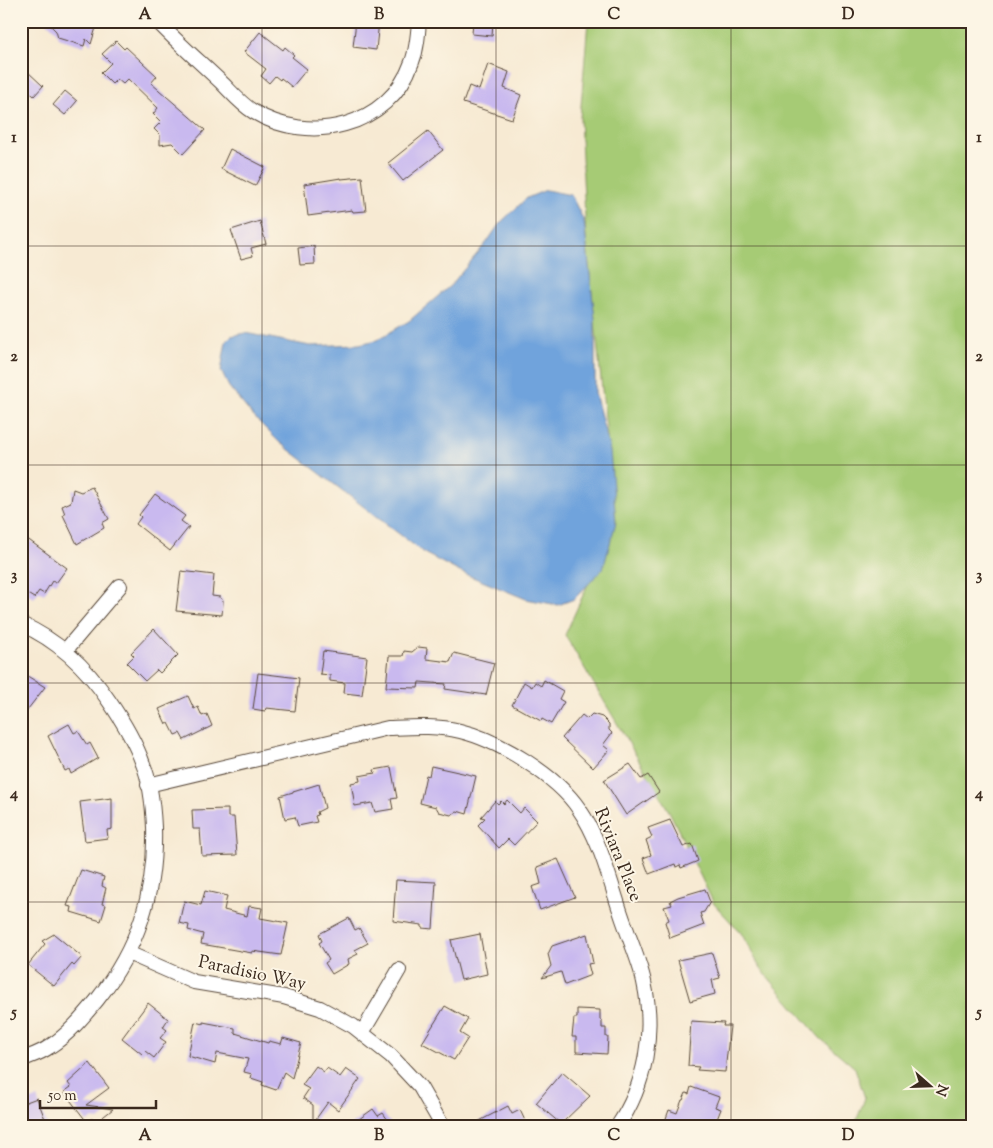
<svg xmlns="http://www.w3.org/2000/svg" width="993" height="1148" font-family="'Sorts Mill Goudy',serif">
<rect width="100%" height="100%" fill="#fcf5e5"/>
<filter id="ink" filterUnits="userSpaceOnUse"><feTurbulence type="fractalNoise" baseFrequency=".02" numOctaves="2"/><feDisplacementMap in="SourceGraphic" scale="10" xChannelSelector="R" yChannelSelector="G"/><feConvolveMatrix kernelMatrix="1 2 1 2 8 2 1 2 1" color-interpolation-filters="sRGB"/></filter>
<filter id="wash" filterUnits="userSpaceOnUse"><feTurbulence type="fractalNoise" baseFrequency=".0096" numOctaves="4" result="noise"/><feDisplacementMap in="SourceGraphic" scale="20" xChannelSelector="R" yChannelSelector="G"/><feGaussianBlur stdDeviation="1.12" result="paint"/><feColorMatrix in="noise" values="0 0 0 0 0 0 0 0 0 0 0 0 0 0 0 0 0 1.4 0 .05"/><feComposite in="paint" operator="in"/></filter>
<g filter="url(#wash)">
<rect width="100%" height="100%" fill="#f7ead3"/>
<!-- green -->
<path fill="#a6cb75" stroke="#707a4a" d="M588 21H972V1127H854L865 1098 855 1068 820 1038 761 969 741 933 714 904 670 813 565 635 616 522 586 237 580 118Z"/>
<!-- water -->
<path fill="#6fa3dc" stroke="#55667d" d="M546 190 571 195 584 221 595 319V393L610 451 616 522 603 569 574 599 558 605 526 599 460 572 424 553 279 442 252 415 229 387 221 371 226 341 231 336 245 333 310 346 359 344 377 340 409 321 451 285 487 242 500 223 527 198Z"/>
<g id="blocks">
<!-- building -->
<path fill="#c9b9ef" d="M46 21H98L91 44 86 39 84 46 58 38 56 31Z
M356 21H379L376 50 353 47Z
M473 21H493L492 36 472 34Z
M260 32 283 50 285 47 294 55 292 57 307 69 292 87 281 78 280 80 275 76 269 83 261 76 266 69 244 52Z
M116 41 124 49 126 47 157 76 151 83 205 130 183 154 172 143 160 145V135L154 129 161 122 153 114 158 108 128 79 123 84 117 79 112 84 101 73 111 63 102 54Z
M488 64 509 72 504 88 521 95 512 119 463 103 469 86 479 90Z
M27 71 43 86 34 96 21 84V77Z
M65 91 77 101 65 115 53 105Z
M428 131 443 150 403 181 388 163Z
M230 149 265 167 255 186 221 169Z
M362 177 366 211 353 212 352 210 308 216 304 184 341 178V179Z
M260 221 266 244 251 248 253 256 241 259 231 230Z
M314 246 315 264 300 265 298 248Z
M92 487 109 519 102 523 104 528 77 544 63 515 65 514 62 506 71 502 73 489 81 492Z
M155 494 185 516 181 521 189 527 170 551 136 524 141 517 139 515Z
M26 538 67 568 56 583 52 581 44 594 39 591 34 598 21 590V547Z
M181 571 214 575 212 596 220 597 223 601 222 615 176 611Z
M154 629 178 655 160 673 157 670 145 681 127 663 134 656 131 653Z
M418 647 427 648 426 659 450 662 454 653 494 663 486 695 445 689 446 684 419 682 418 688 386 687 389 656H403L404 651 412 652Z
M323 651 367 657 362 695 344 693 345 683 330 681V675L320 674Z
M21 672 45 687 21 718Z
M258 673 299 678 295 711 266 708 265 711 253 709Z
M544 680 563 691 559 699 564 702 551 724 542 719 541 721 512 705 524 682 532 687 535 682 541 686Z
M188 696 194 709 198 707 202 716 207 714 212 726 184 740 180 733 175 735 169 723 166 724 159 709Z
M592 714 602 717 609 724V730L612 733 603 745 609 750 593 768 562 738 582 715 587 719Z
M69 724 74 733 78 731 87 745 90 743 98 758 71 774 69 769 65 771 48 736Z
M630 764 641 779 648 775 659 792 626 815 604 780Z
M431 766 476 776 467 814 457 811 451 815 439 812 436 807 420 803 426 775 429 776Z
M391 767 397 798 391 799 393 809 375 812 372 803 355 806 351 783 360 781 359 776 375 773 374 770Z
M319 784 325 808 317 812 318 815 315 816 317 822 298 826 295 817 285 819 280 796Z
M112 798V829L107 830 108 838 85 841 80 802Z
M507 800 520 813 524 808 537 821 514 845 508 839 499 848 478 825 485 818 481 817 495 801 498 804 501 801 504 804Z
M228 809V817H234L237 855 202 856 200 829H193L192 810Z
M670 820 683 847 692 844 698 861 681 868 680 865 676 867 675 864 649 874 643 858 651 855 646 840 652 837 648 828Z
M558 859 575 897 540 910 532 887 541 884 537 867Z
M81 870 104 877 102 886 106 888 102 904 106 905 101 921 71 912 72 907 67 906Z
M396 880 436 882 433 929 422 928V925L393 921Z
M705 889 710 902 704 912 700 913 704 925 670 938 665 922 669 920 664 907 672 905 670 901 678 897Z
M205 891 227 896 224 910 247 916 249 906 262 908 260 918 288 923 281 955 252 951V953L201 944 203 934 188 930 189 925 179 923 184 901 201 905Z
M349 918 355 930 359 928 368 943 355 950 358 954 348 959 349 964 332 974 325 963 329 960 319 943 322 941 319 934Z
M54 934 82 957 74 966 72 964 54 986 28 965 45 944 42 941Z
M480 934 487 974 461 980 451 940Z
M587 934 593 963 588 964 591 975 565 985 561 972 542 978 551 966 548 954 552 946Z
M712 953 720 978 712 980 715 994 690 1001 678 960Z
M148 1003 168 1019 163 1027 167 1030 160 1038 166 1042 154 1058 145 1051 142 1054 122 1038Z
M445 1006 468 1019 460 1033 468 1038 454 1060 422 1043Z
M577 1009 600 1010V1020L602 1021V1028H606V1037H608L607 1054 576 1052V1037H572L574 1018H577Z
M691 1021 724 1023 723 1026H730L725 1072 697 1070 699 1067 688 1066Z
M195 1022 203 1024V1022L235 1028V1033L268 1043 269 1041 281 1044 283 1038 301 1043 292 1078 284 1072 276 1090 262 1085 263 1082 251 1078 252 1074 244 1072 248 1059 217 1053 215 1064 188 1056Z
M90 1063 109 1088 86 1105 113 1109 99 1120 91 1119 87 1122 64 1092 71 1087 68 1083Z
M316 1066 324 1072 327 1068 340 1077 346 1069 360 1079 338 1110 328 1102 313 1123V1105L303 1098 309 1089 302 1085Z
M562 1072 590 1096 561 1124 536 1103Z
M691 1087 719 1097 715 1107 721 1109 714 1127H663L669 1110 677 1113 682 1100H683L686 1093 689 1094Z
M37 1098 48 1127H21V1104Z
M508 1106 512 1114 520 1110 528 1127H468Z
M373 1109 378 1116 383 1113 393 1127H348Z"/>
</g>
</g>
<g filter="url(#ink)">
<use href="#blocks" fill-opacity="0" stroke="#574739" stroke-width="1"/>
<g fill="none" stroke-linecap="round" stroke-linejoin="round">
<defs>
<path id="minor" d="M157 21C178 43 201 63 223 84 232 93 242 105 254 112 309 145 389 128 412 62 417 49 418 35 419 21
M21 624C57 640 87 668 109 701 122 720 135 741 143 764 151 783 153 807 154 827 156 893 138 948 97 1000 83 1017 68 1035 49 1047 41 1053 30 1056 21 1060
M65 651 120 586
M148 785 388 728C412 727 436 725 460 731 498 740 557 776 579 809 602 842 611 887 625 925 631 943 640 963 644 982 655 1032 646 1085 617 1127
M128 953 194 982 284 997 320 1008 353 1026 391 1056 420 1087 443 1127
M362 1033 399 970"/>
</defs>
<!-- minor casing -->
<use href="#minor" stroke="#574739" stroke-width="16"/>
<!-- minor -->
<use href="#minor" stroke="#fff" stroke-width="14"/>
</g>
</g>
<!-- grid -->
<path fill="none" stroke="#3b2a1e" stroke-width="1" stroke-opacity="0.55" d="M262 21V1127M496 21V1127M731 21V1127M21 246H972M21 465H972M21 683H972M21 902H972"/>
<g text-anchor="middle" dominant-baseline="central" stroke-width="4" stroke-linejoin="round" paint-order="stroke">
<!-- street labels -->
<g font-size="18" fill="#3b2a1e" stroke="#fcf5e5">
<text transform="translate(617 855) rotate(68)">Riviara Place</text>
<text transform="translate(252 974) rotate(12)">Paradisio Way</text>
</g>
</g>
<!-- margin -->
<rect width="993" height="1148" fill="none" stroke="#fcf5e5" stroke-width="55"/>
<!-- north arrow -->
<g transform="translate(930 1086) rotate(110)" stroke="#fcf5e5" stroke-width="4" paint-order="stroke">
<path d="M0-4L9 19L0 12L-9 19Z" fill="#3b2a1e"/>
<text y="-8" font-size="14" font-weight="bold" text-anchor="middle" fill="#3b2a1e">N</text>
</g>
<!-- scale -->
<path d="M40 1100v8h116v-8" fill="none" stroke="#3b2a1e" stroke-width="2.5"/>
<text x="48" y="1100" font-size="15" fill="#3b2a1e" stroke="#fcf5e5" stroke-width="4" paint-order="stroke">50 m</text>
<rect x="28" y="28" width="938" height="1092" fill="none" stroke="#3b2a1e" stroke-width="2"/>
<g font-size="16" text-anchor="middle" font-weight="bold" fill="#3b2a1e">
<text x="145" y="19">A</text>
<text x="379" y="19">B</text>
<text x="614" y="19">C</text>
<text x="848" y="19">D</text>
<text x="14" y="142">1</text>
<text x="979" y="142">1</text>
<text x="14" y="361">2</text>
<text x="979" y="361">2</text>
<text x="14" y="580">3</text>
<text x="979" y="580">3</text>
<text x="14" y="798">4</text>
<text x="979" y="798">4</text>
<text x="14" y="1017">5</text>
<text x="979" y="1017">5</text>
<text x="145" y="1140">A</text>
<text x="379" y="1140">B</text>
<text x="614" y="1140">C</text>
<text x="848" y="1140">D</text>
</g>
</svg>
